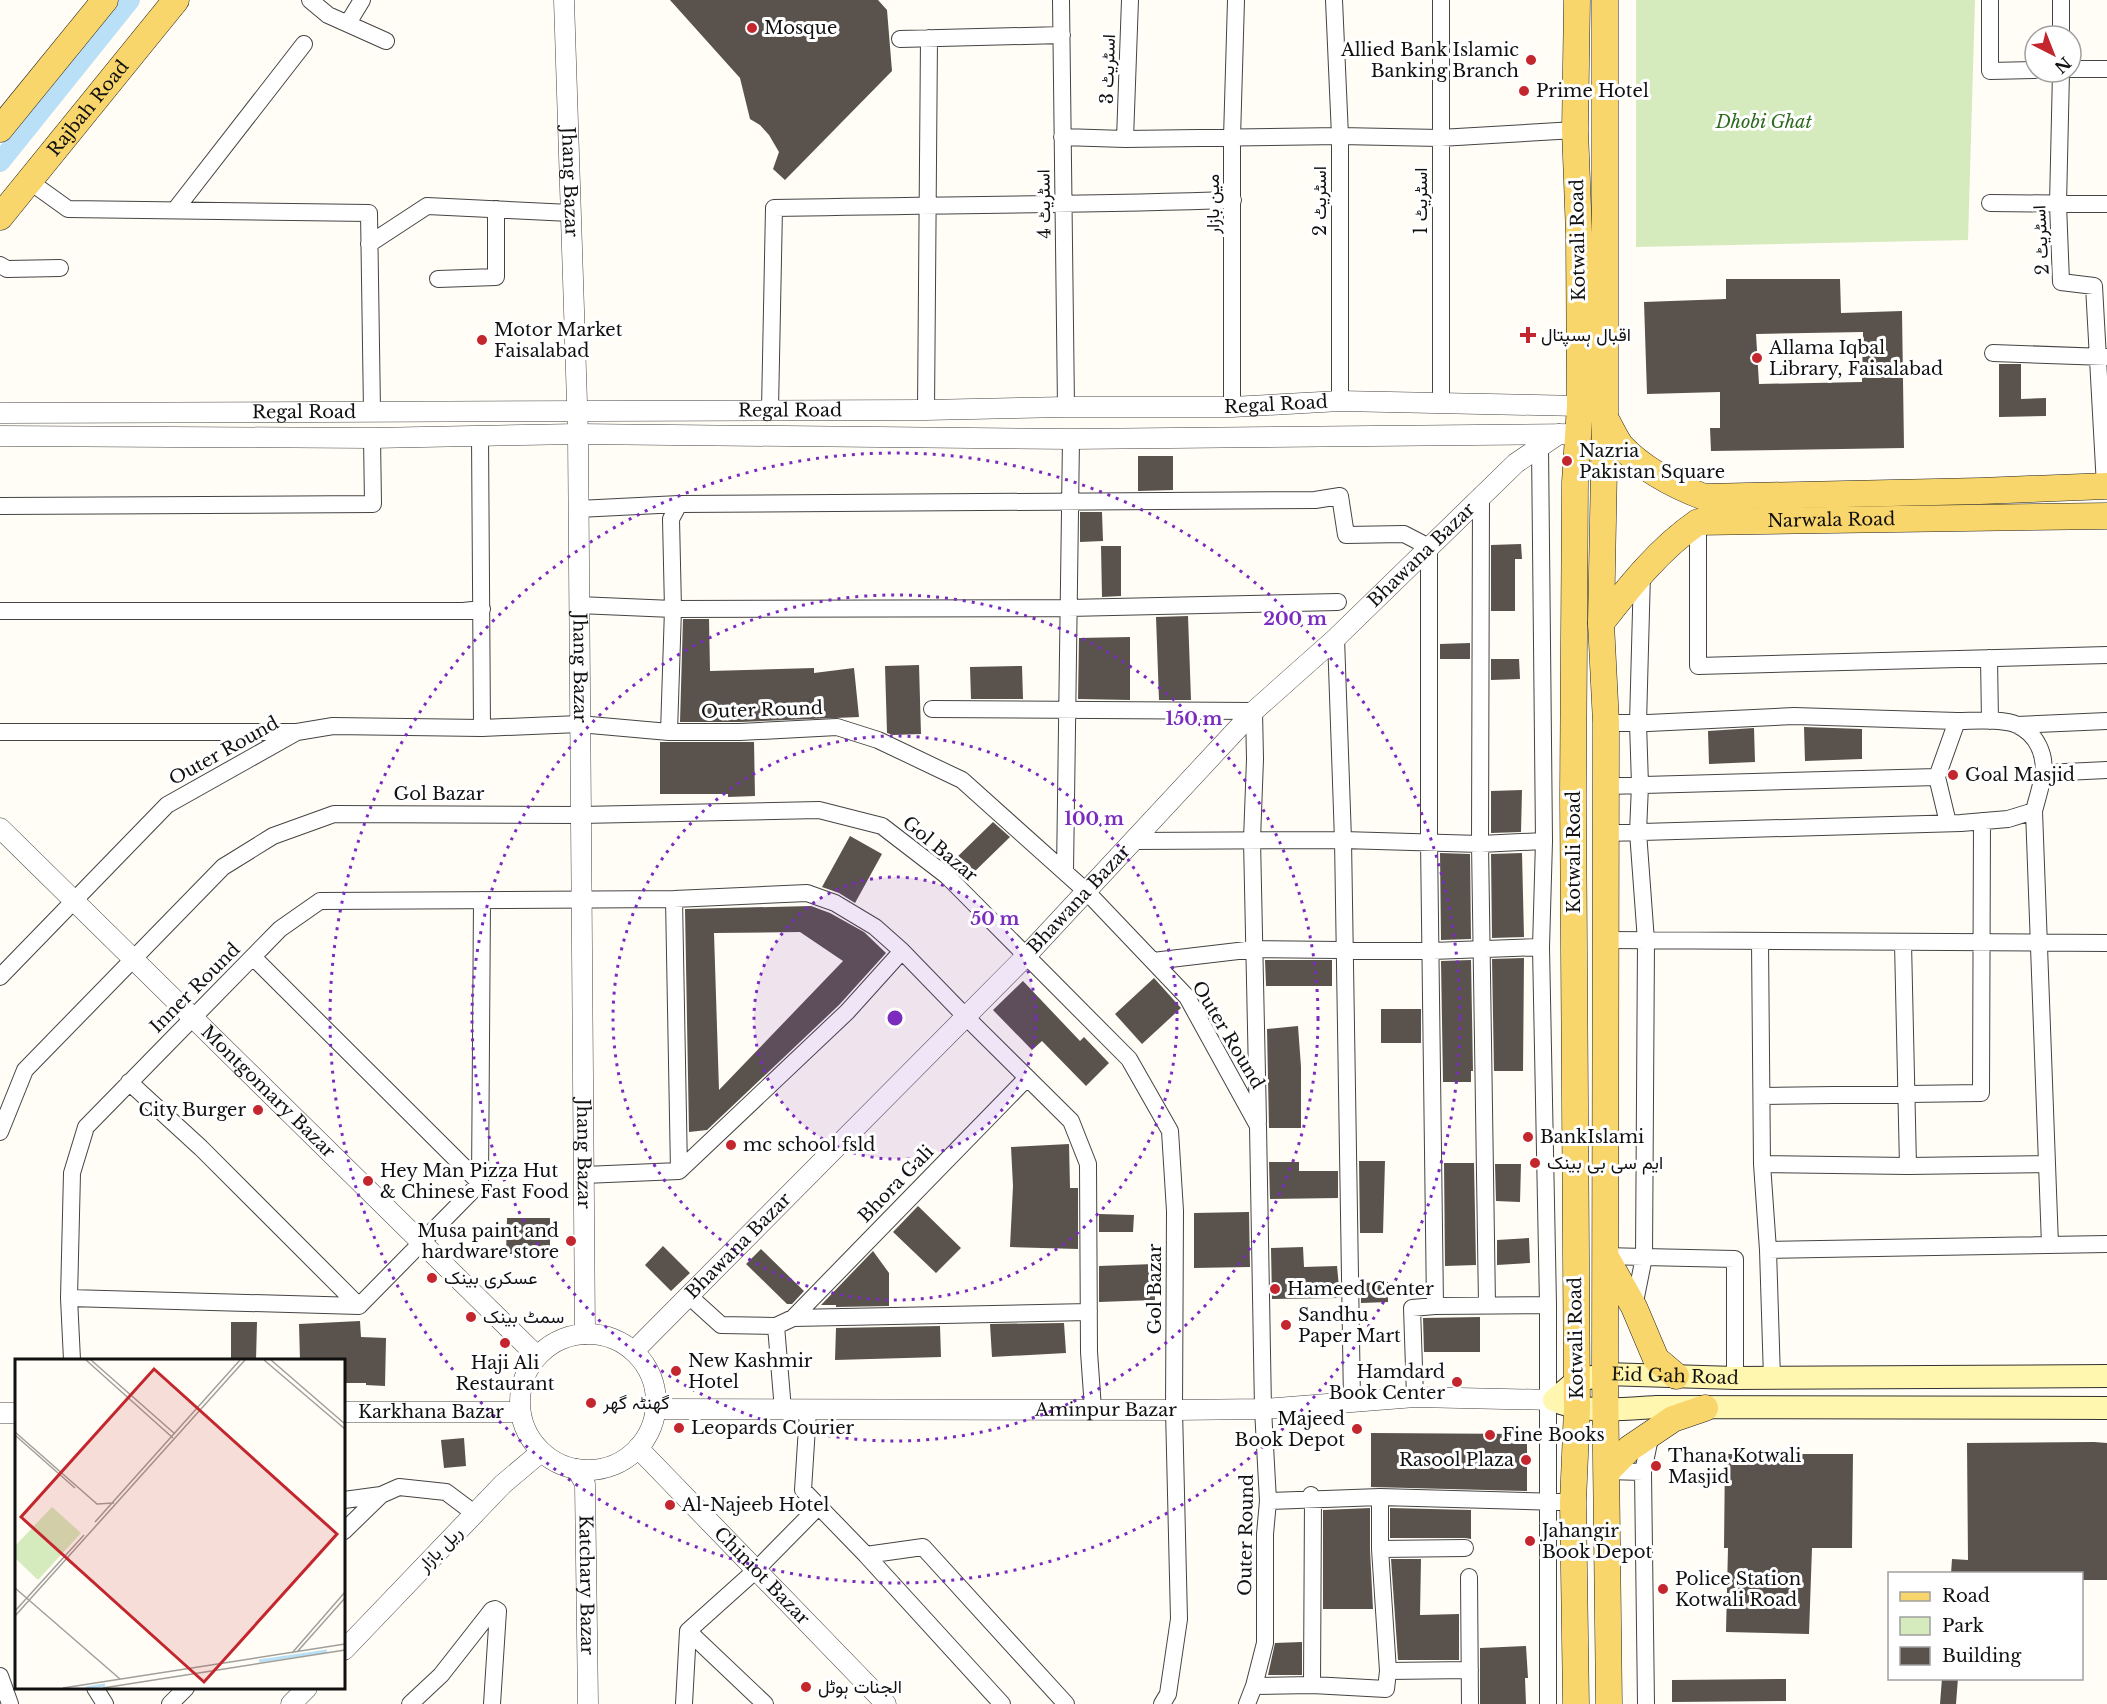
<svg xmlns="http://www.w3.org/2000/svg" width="2107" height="1704" font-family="'Libre Baskerville',Vazirmatn,serif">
<rect width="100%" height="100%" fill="#fffdf5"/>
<!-- green -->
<path fill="#d5ebbd" d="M1636 0H1975L1968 240 1636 247Z"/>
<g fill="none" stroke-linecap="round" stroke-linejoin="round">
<!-- canal -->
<path stroke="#b9e0f7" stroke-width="20" d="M0 162 130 0"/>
</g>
<!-- building -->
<path fill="#5a524d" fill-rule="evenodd" d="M670 0H878L887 10 892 71 785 180 773 169 779 152 769 135 760 125 750 119 740 78Z
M1726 279H1840L1841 313 1902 311 1904 448 1711 451 1710 428H1720V392L1647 394 1644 302 1726 299ZM1863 332 1862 382 1759 384 1756 334Z
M1999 364H2021V399L2046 398V416L1999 417Z
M1138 456H1173V490L1138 491Z
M1080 512H1102L1103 541 1080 542Z
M1521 544 1522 559H1515V611H1491V545Z
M1101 546H1121V596L1102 597Z
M1188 616 1191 700H1159L1156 617Z
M683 619H709L710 671 814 668V673L854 668 859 717 740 722H680Z
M1130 637V700L1078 699 1079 638Z
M1470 643V659H1440V644Z
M1491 659H1519L1520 679 1491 680Z
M919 665 921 734 893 735 887 733 885 666Z
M1022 666 1023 699H971L970 667Z
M1804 727 1862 729V759L1805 761Z
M1754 728 1755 762 1709 764 1708 731Z
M660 742H754L755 796 728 797V794H660Z
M1522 790 1521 832 1491 833V791Z
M993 822 1010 837 970 876 954 860Z
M850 836 882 854 855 903 839 893 822 887Z
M1440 853 1470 854 1471 939 1441 940Z
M1522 853 1524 937 1492 938 1491 854Z
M811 906 830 913 864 932 886 953 839 1005 707 1130 689 1132 685 909ZM800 932 843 961 719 1090 714 933Z
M1524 958 1523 1071H1494L1492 959Z
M1265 960H1332V986H1266Z
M1471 960 1473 1071H1471V1082H1443L1441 961Z
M1154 978 1181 1008 1142 1044 1115 1014Z
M1023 981 1080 1041 1084 1037 1109 1063 1086 1086 1042 1041 1032 1050 993 1010Z
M1381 1009H1421V1043H1381Z
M1298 1026 1301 1067V1128H1269L1267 1029Z
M1069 1144 1070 1188H1078V1249L1010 1247 1013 1186 1011 1147Z
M1359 1161H1385L1383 1233H1360Z
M1269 1162H1299V1171H1338V1198L1270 1199Z
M1444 1163H1474L1476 1265 1445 1266Z
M1495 1164H1521L1520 1202 1496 1201Z
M918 1206 961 1248 936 1273 893 1232Z
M1249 1212 1250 1267 1194 1268V1213Z
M1099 1214 1134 1215 1133 1232H1099Z
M507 1218H550V1254H506Z
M1529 1238 1530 1263 1497 1265V1240Z
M663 1246 690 1273 671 1291 645 1265Z
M1303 1247 1304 1267 1337 1266 1340 1298 1272 1299 1271 1248Z
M761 1249 804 1291 792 1304H787L746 1264Z
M873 1251 889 1273V1306L836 1307V1305H821Z
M1154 1264 1155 1300 1099 1302V1266Z
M1388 1282V1302L1361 1303V1283Z
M1480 1317V1352H1424L1423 1318Z
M360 1321 361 1337 386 1338 385 1386 366 1385V1383H344V1360H300L299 1324Z
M231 1322H257L256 1360H231Z
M1064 1323 1066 1353 992 1357 990 1324Z
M940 1326 941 1357 835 1360 836 1328Z
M1371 1433 1527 1434V1491L1371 1487Z
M464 1438 466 1466 444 1468 441 1440Z
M2094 1442 2107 1443V1580H2082V1574H1951L1952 1559 1968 1560 1967 1443Z
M1725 1454H1853L1852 1548H1812L1809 1634 1726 1632 1728 1548H1724Z
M1370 1508V1550L1373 1609H1323V1510Z
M1390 1508 1471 1510V1539L1465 1538H1390Z
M1391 1559H1421L1420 1615 1459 1614V1660H1398Z
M1302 1642V1675H1268L1275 1643Z
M1526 1646 1528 1678H1525L1526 1704H1480V1648Z
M1942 1678H1958L1956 1704H1940Z
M1786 1679V1701L1672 1702V1680Z"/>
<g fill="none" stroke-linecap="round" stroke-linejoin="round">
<defs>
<path id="minor" d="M310 0 328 15 386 41
M1061 0 1066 407
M1334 0 1340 136V401
M1441 0V403
M1990 0V71L2035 70
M2061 0V36
M348 23 362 0
M900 39 1062 35
M2071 69H2107
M2061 72 2058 204 2061 282 2094 286 2105 486
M1062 137 1125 139 1340 136 1440 138 1575 130
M1125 139 1130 0
M29 181 68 209 369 213 372 411
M1990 203 2107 204
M175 210 304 44
M369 244 427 206 570 213
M0 265 7 269 60 268
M438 279 496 277V209
M1993 353 2106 357
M1232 407V138L1236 0
M770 409 774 208C927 205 1080 205 1233 200
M926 410 929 38
M480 436 482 728
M1540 446 1544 841 1541 947 1548 1305V1704
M1481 495 1480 844 1487 1305
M0 506 373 504 372 438
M578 509 679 504 1315 500 1340 496 1346 535 1404 534 1429 547V842L1435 1306
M1698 522V666L2107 655
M578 605 673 609 1068 608 1338 602
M0 611H463L482 609
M1336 638 1343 840 1352 1401
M1989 658 1990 721
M932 709 1254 711 1255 759 1252 840 1258 1122
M1606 723H1648L1794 716 1957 721
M2017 725 2107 721
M0 732H297
M669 732 673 609 671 519 679 504
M2044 773 2107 770
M1937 777 1948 823
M1607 786 1937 777 1957 721C1974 721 2003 718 2017 725 2037 734 2046 755 2043 775 2041 787 2037 799 2034 811L2008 819 1961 823 1607 833
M2034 811 2050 1245
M1133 841 1343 840 1480 844 1544 841
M1065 872 1071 439
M674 899 679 1171
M1606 940 2107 943
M1760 942 1762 1164 1768 1250 1772 1378
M253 957 480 1183
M1153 961 1255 949 1432 951 1541 947
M0 977 167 805 297 732 333 726 482 728 579 724 669 732H740L837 727 878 740 962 780 1087 892 1187 997 1258 1126 1263 1409 1268 1501 1265 1534V1643L1254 1686 1247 1704
M129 1082 201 1148 359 1306
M1762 1096 1981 1093 1982 821
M0 1132 25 1070 223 867 273 836 334 814 580 815 819 810 882 826 947 876 1129 1059 1170 1131 1175 1211 1174 1410 1179 1619 1168 1694 1162 1704
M1762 1164 1908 1166 1903 943
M1908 1166 2047 1164
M584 1175 679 1171 847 1012 902 951
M1768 1250 2107 1244
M1605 1256 1644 1257 1646 941 1638 832 1640 785 1638 723 1642 573
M689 1296 721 1325 776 1326 793 1318 1089 1312
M69 1298 359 1306 480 1183 482 900
M1634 1307 1644 1257 1735 1259V1378
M793 1318 1027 1078
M776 1326 783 1410
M72 1360 69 1298 72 1173 86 1127 280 929 320 901 674 899 807 893 835 903 875 927 902 951 966 1017 1071 1121 1088 1164 1089 1352 1093 1409
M1415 1397 1412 1308 1435 1306 1548 1305
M808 1411 803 1490 866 1555 1002 1704
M1607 1471 1643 1472
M1311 1495 1313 1499 1312 1685
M344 1500 381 1495 399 1487 446 1492 474 1513
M1268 1501 1380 1497 1560 1502
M344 1531 381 1495
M1380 1549 1465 1548
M866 1555 923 1547 1066 1704
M1469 1577 1470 1704
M688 1631 765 1704
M1388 1671 1470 1670
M0 1676 10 1704
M1254 1686 1312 1685 1386 1689 1388 1671 1380 1549V1497
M95 1688 105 1704
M170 1704 186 1688
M410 1704 441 1675 492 1610 495 1609 498 1611 492 1704
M684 1704 688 1631 756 1570 819 1506
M1646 1704 1643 1472 1651 1433"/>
<g id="tertiary">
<path id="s1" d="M564 0 578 434 585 1334"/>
<path id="s2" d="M0 413 926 410 1066 407H1232L1340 401 1580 406"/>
<path d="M0 436 372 438 578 434 1071 439 1577 434"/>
<path id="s3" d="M0 828 537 1356"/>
<circle cx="588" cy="1402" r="68"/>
<path id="s4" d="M634 1351 1026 956 1254 711 1336 638 1516 463 1559 434"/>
<path id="s5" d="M656 1409 1174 1410 1263 1409 1415 1397 1554 1400"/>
<path id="s6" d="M344 1412H520"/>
<path d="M0 1413H16"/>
<path id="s7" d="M638 1448 886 1704"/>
<path id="s8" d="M577 1469 585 1484 588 1704"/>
<path d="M344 1650 503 1484 541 1452"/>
<path d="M291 1704 307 1688"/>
</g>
<g id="secondary">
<path id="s9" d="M1554 1400 1576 1381 1605 1374 1735 1378 2107 1376"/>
<path d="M1561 1403C1592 1413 1624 1409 1656 1407L2107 1408"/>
</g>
<g id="primary">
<path d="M1605 0V417L1601 623 1606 723 1605 1374 1609 1704"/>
<path d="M0 129 105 0"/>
<path id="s10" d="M0 217 176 0"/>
<path d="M1605 418C1610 426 1615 438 1621 446 1643 469 1675 486 1704 497L1980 491 2107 486"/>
<path id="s11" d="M1601 623C1630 586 1659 549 1698 522L2107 516"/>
<path d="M1607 1259 1634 1307 1656 1359 1676 1376"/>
<path d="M1607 1471 1630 1448 1673 1419 1705 1408"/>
<path d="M1576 1704 1573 1502 1577 1408 1573 796 1575 482 1580 406 1579 234 1575 130 1577 0"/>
</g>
</defs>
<!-- minor casing -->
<use href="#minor" stroke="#444" stroke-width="18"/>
<!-- tertiary casing -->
<use href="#tertiary" stroke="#444" stroke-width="21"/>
<!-- secondary casing -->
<use href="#secondary" stroke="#333" stroke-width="24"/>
<!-- primary casing -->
<use href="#primary" stroke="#222" stroke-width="27"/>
<!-- minor -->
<use href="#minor" stroke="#fff" stroke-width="16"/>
<!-- tertiary -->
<use href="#tertiary" stroke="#fff" stroke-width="20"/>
<!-- secondary -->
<use href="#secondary" stroke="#fff6b0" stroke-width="22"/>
<!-- primary -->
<use href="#primary" stroke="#f9d66b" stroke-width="26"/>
</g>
<!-- distance rings -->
<circle cx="895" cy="1018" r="141" fill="#7b2cbf" fill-opacity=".12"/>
<g fill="none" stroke="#7b2cbf" stroke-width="3" stroke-dasharray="3 6">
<circle cx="895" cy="1018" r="141"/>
<circle cx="895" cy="1018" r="282"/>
<circle cx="895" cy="1018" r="423"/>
<circle cx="895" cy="1018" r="565"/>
</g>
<!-- markers -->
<g fill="#c4262e" stroke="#fff" stroke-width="2">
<circle cx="752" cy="28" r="6"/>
<circle cx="1531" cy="60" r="6"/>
<circle cx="1524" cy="91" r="6"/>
<path d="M1525 326h6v6h6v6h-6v6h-6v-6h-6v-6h6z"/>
<circle cx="482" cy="340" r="6"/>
<circle cx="1757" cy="358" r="6"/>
<circle cx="1567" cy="461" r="6"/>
<circle cx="1953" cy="775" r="6"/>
<circle cx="258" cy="1110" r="6"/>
<circle cx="1528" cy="1137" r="6"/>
<circle cx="731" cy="1145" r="6"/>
<circle cx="1535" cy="1163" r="6"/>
<circle cx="368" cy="1181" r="6"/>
<circle cx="571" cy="1241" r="6"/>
<circle cx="432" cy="1278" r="6"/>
<circle cx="1275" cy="1289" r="6"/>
<circle cx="471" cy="1317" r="6"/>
<circle cx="1286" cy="1325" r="6"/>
<circle cx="505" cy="1343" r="6"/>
<circle cx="676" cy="1371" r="6"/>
<circle cx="1457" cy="1382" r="6"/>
<circle cx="591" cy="1403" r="6"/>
<circle cx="679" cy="1428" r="6"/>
<circle cx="1357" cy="1429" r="6"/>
<circle cx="1490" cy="1435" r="6"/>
<circle cx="1526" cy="1460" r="6"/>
<circle cx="1656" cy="1466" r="6"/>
<circle cx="670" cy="1505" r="6"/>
<circle cx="1530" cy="1541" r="6"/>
<circle cx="1663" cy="1589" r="6"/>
<circle cx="806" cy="1687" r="6"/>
</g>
<g text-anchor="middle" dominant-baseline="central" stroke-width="6" stroke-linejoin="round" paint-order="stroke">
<!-- poi labels -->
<g font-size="18" fill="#111" stroke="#fff" text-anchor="start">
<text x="764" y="28">Mosque</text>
<text x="1519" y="50" text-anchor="end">Allied Bank Islamic<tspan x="1519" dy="21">Banking Branch</tspan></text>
<text x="1536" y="91">Prime Hotel</text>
<text x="494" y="330">Motor Market<tspan x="494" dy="21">Faisalabad</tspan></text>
<text x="1541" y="335">اقبال ہسپتال</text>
<text x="1769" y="348">Allama Iqbal<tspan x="1769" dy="21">Library, Faisalabad</tspan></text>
<text x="1579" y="451">Nazria<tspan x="1579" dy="21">Pakistan Square</tspan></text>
<text x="1965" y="775">Goal Masjid</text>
<text x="246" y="1110" text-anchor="end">City Burger</text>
<text x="1540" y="1137">BankIslami</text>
<text x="743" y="1145">mc school fsld</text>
<text x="1547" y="1163">ایم سی بی بینک</text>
<text x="380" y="1171">Hey Man Pizza Hut<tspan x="380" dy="21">&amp; Chinese Fast Food</tspan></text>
<text x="559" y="1231" text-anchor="end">Musa paint and<tspan x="559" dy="21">hardware store</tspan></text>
<text x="444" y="1278">عسکری بینک</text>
<text x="1287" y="1289">Hameed Center</text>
<text x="1298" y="1315">Sandhu<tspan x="1298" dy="21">Paper Mart</tspan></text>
<text x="483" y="1317">سمٹ بینک</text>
<text x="688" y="1361">New Kashmir<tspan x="688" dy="21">Hotel</tspan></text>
<text x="505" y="1363" text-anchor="middle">Haji Ali<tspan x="505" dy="21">Restaurant</tspan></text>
<text x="1445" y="1372" text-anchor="end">Hamdard<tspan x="1445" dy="21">Book Center</tspan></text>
<text x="603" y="1403">گھنٹہ گھر</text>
<text x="1345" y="1419" text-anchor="end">Majeed<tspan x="1345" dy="21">Book Depot</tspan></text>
<text x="691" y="1428">Leopards Courier</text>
<text x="1502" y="1435">Fine Books</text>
<text x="1668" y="1456">Thana Kotwali<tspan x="1668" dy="21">Masjid</tspan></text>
<text x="1514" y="1460" text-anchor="end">Rasool Plaza</text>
<text x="682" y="1505">Al-Najeeb Hotel</text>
<text x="1542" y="1531">Jahangir<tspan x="1542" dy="21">Book Depot</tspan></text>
<text x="1675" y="1579">Police Station<tspan x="1675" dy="21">Kotwali Road</tspan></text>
<text x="818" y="1687">الجنات ہوٹل</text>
</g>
<!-- street labels -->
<g font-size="18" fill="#111" stroke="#fff">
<text transform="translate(1108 69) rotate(-88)">اسٹریٹ 3</text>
<text stroke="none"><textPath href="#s10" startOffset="140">Rajbah Road</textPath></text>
<text stroke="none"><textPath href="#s1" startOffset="182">Jhang Bazar</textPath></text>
<text transform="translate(1320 201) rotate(-90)">اسٹریٹ 2</text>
<text transform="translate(1421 201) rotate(-90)">اسٹریٹ 1</text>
<text transform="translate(1044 204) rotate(-91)">اسٹریٹ 4</text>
<text transform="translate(1213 204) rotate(-90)">مین بازار</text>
<text transform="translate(1578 240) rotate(-91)">Kotwali Road</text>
<text transform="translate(2041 240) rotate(-93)">اسٹریٹ 2</text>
<text stroke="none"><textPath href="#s2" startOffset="1276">Regal Road</textPath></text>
<text stroke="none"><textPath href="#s2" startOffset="790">Regal Road</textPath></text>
<text stroke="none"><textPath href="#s2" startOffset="304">Regal Road</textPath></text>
<text stroke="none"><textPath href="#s11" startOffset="274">Narwala Road</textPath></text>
<text stroke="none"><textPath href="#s4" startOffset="1120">Bhawana Bazar</textPath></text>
<text stroke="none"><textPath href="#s1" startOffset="668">Jhang Bazar</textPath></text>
<text transform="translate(762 710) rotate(-2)">Outer Round</text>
<text transform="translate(224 751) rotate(-29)">Outer Round</text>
<text x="439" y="794">Gol Bazar</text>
<text transform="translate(940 849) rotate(40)">Gol Bazar</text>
<text transform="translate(1574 852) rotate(-90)">Kotwali Road</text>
<text stroke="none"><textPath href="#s4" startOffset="634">Bhawana Bazar</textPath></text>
<text transform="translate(195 988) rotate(-45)">Inner Round</text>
<text transform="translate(1228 1035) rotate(59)">Outer Round</text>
<text stroke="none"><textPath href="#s3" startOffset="376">Montgomary Bazar</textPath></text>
<text stroke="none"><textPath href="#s1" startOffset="1154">Jhang Bazar</textPath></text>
<text transform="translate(896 1184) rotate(-46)">Bhora Gali</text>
<text stroke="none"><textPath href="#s4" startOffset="148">Bhawana Bazar</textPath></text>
<text transform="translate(1155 1289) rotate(-90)">Gol Bazar</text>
<text transform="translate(1576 1338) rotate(-91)">Kotwali Road</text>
<text stroke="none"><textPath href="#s9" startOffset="129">Eid Gah Road</textPath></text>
<text stroke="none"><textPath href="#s5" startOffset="450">Aminpur Bazar</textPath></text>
<text stroke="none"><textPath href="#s6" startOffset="87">Karkhana Bazar</textPath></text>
<text transform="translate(1246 1535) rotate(-89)">Outer Round</text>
<text transform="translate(440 1549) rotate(-46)">ریل بازار</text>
<text stroke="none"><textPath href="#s7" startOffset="178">Chiniot Bazar</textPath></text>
<text stroke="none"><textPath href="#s8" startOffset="118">Katchary Bazar</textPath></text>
</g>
<!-- park labels -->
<g font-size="18" font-style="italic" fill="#2f6b1f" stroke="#fff">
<text x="1764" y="122">Dhobi Ghat</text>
</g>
</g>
<!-- overview -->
<g transform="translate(15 1359)">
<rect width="330" height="330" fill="#fffdf5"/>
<path d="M37 148 66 174 23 221 0 199V187Z" fill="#d5ebbd"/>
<path fill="none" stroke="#b9e0f7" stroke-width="3" d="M244 302 312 292M71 329 90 326"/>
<path fill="none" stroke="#a09f9a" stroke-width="1.5" d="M71 1 158 79M76 1 160 75M249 1 330 70M256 1 330 65M0 73 82 145 99 144M1 77 60 129M80 163 225 1M0 229 105 320M0 252 69 176M0 257 230 1M282 293 330 239M277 294 330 233M48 329 330 285M88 329 330 291"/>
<path fill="#c4262e" fill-opacity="0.15" stroke="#c4262e" stroke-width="3" d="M139 10 322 175 189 323 6 158Z"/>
<rect width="330" height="330" fill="none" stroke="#111" stroke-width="3"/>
</g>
<circle cx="895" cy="1018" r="9" fill="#7b2cbf" stroke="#fff" stroke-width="3"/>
<g font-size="18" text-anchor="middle" font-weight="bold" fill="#7b2cbf" stroke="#fff" stroke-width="6" stroke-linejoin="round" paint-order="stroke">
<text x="1295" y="625">200 m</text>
<text x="1194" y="725">150 m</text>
<text x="1094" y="825">100 m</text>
<text x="995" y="925">50 m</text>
</g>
<!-- legend -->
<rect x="1888" y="1572" width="195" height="108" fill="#ffffff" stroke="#a0a0a0" stroke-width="1.5"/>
<rect x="1900" y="1592" width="30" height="9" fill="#f9d66b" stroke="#a0a0a0" stroke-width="1.5"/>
<text x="1942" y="1602" font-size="18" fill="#111111">Road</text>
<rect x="1900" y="1617" width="30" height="18" fill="#d5ebbd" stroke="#a0a0a0" stroke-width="1.5"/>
<text x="1942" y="1632" font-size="18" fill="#111111">Park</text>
<rect x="1900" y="1647" width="30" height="18" fill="#5a524d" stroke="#a0a0a0" stroke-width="1.5"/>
<text x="1942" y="1662" font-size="18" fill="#111111">Building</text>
<!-- north arrow -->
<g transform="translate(2053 54) rotate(138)"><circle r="28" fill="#ffffff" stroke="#a0a0a0" stroke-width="1.5"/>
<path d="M0-4.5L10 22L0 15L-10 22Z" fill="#c4262e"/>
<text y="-9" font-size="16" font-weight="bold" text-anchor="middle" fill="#111111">N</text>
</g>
</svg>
